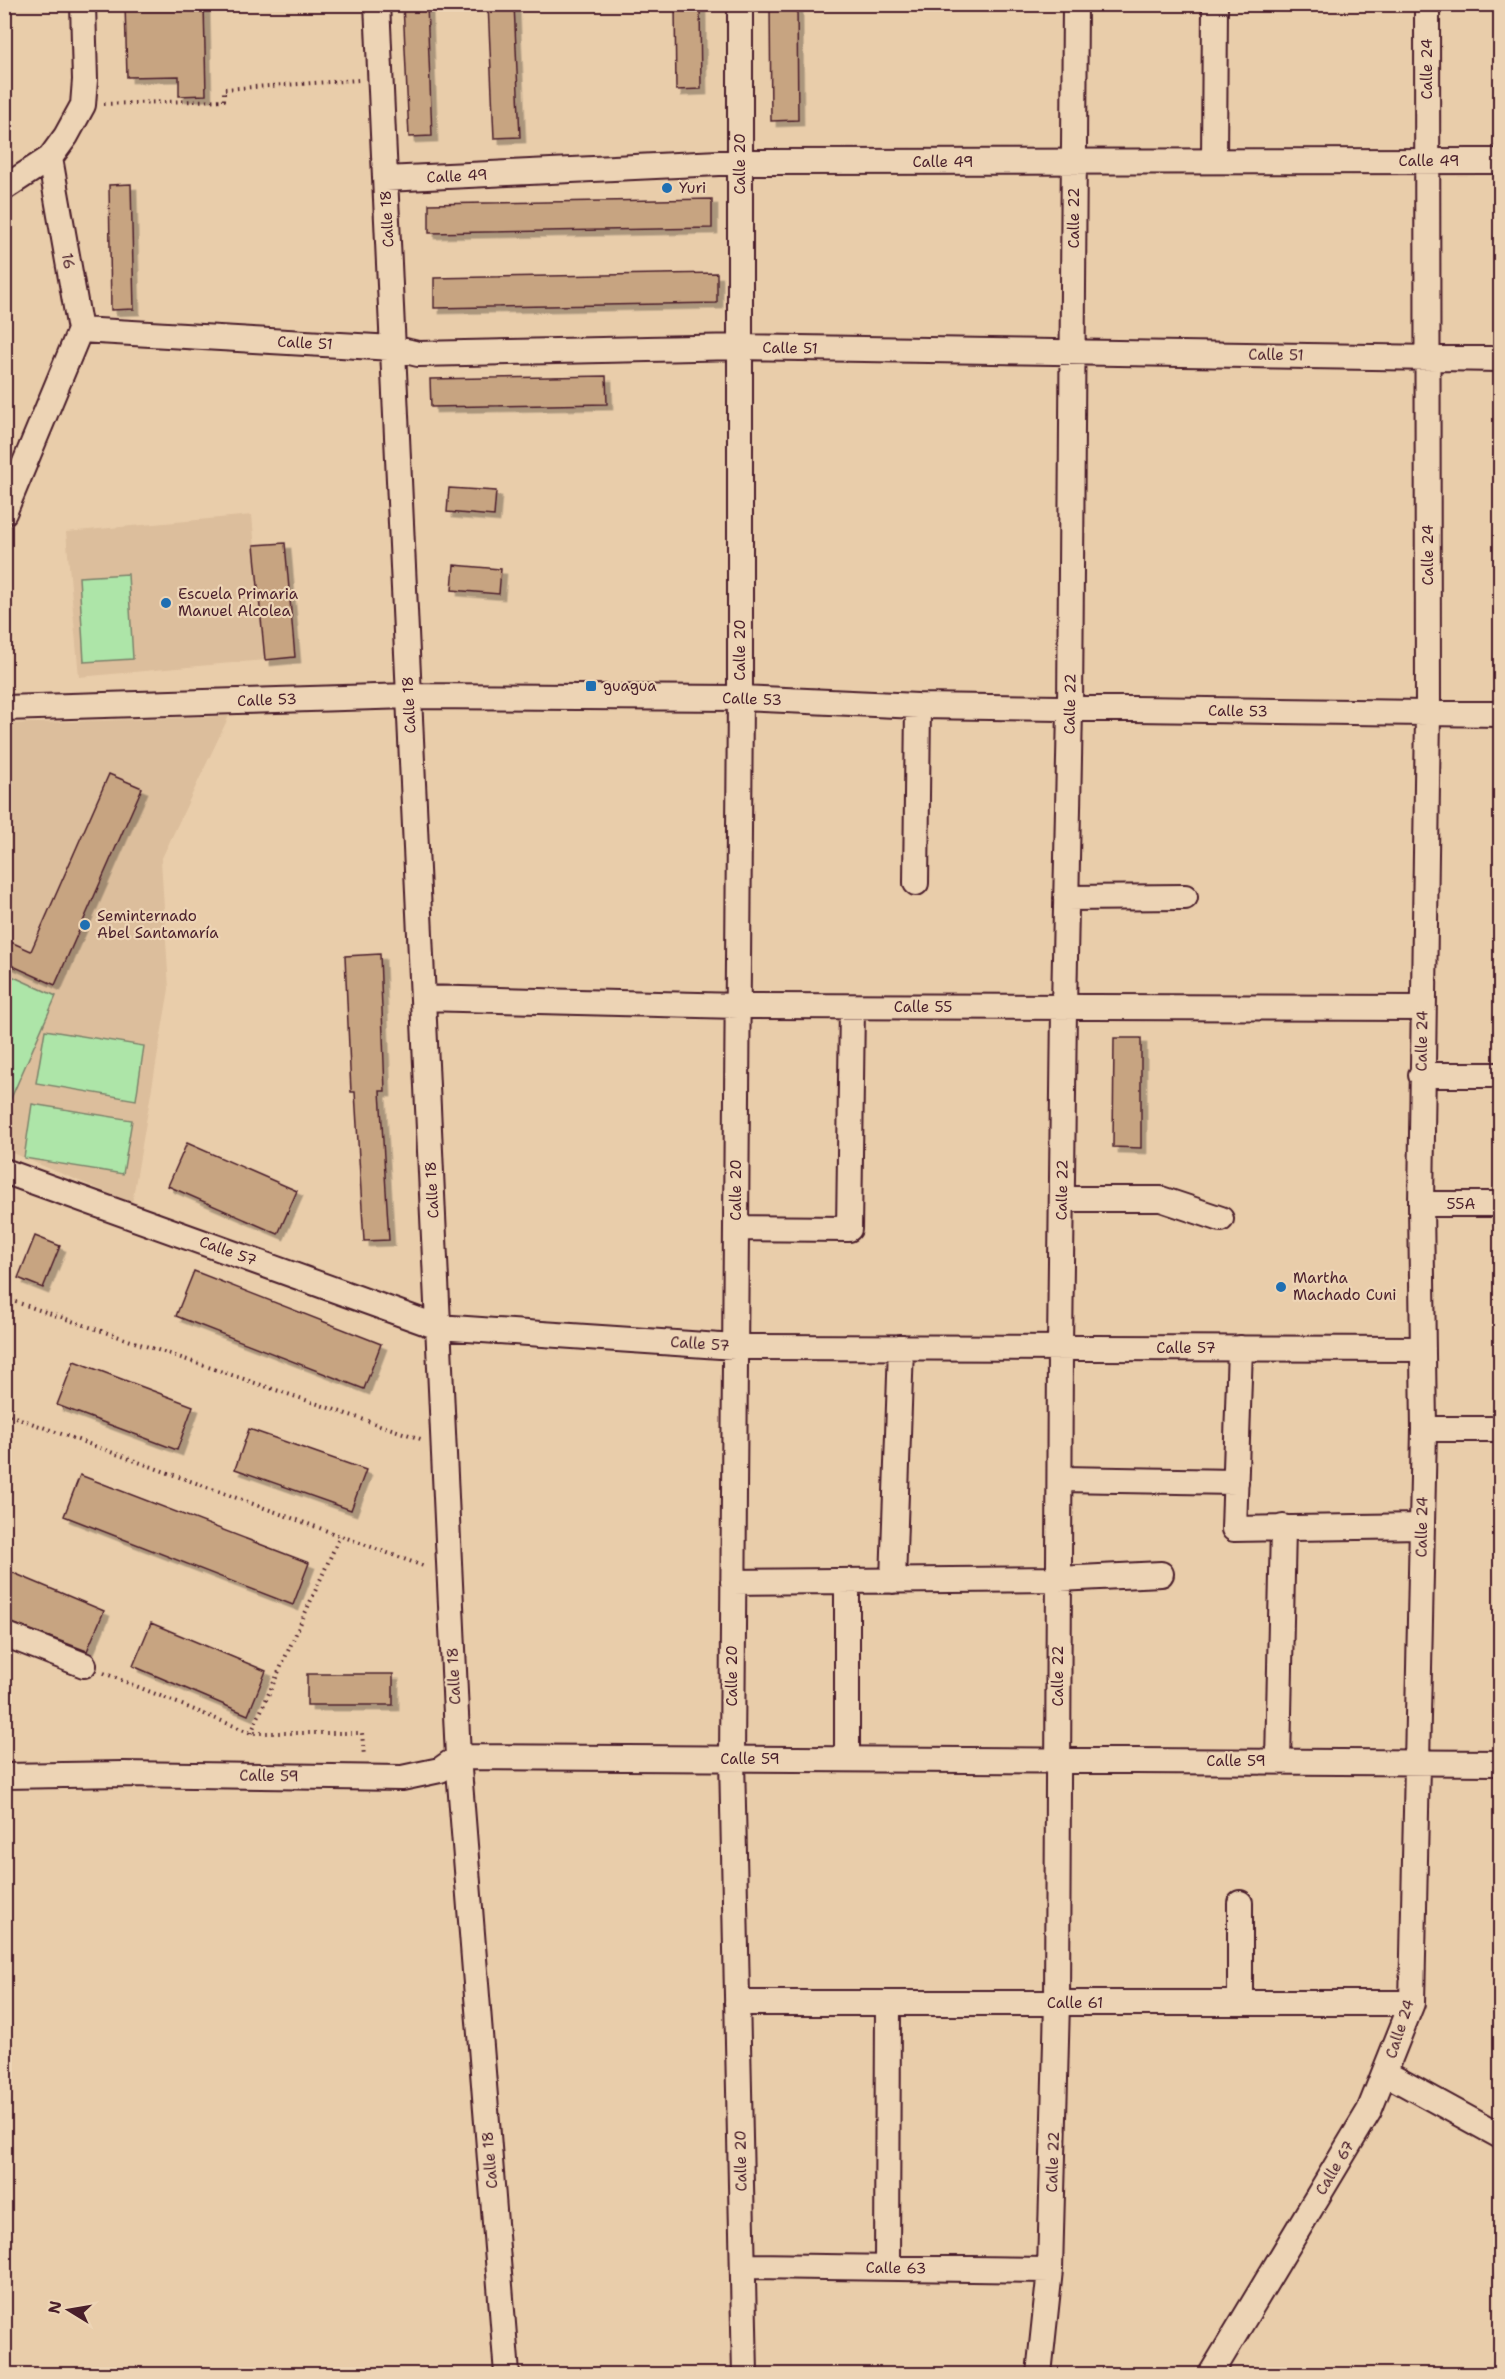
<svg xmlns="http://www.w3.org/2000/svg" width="1505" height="2379" font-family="'Shantell Sans',sans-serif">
<defs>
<filter id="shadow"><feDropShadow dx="5.5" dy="5.5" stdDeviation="0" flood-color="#0004"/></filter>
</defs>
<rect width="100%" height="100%" fill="#e9cdaa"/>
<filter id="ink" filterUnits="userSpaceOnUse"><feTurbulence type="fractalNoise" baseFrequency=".0167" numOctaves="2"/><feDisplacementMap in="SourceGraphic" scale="12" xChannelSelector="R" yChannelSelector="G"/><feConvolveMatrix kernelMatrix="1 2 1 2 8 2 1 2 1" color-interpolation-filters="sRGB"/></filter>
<g filter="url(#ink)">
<!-- built -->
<path fill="#dcbe9c" d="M252 515 265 660 79 677 66 532Z
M229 716 161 860 169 989 132 1203 5 1150 4 724Z"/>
<!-- green -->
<path fill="#ade5a8" stroke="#7c826a" stroke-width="1.5" d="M128 574 133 659 84 662 79 577Z
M5 973 56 996 5 1112Z
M45 1030 144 1046 136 1100 36 1083Z
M32 1104 132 1120 123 1174 24 1158Z"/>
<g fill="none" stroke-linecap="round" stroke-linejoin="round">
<!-- stream -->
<path stroke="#7883a2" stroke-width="7" d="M4 2373 7 2374"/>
</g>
<!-- building -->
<path fill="#c7a481" stroke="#4a1f2b" stroke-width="1.5" filter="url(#shadow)" d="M125 4H204L206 95 179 96V76L127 77Z
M403 4H427L432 136 409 137Z
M488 4H514L520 137 494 138Z
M675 4H700L701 89 676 90Z
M770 4H797L798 120 771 121Z
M131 184 134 309 111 310 109 185Z
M712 199V228L429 233V204Z
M717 273V303L434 308V278Z
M606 376 607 404 431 407 430 379Z
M449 488 496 491 494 516 447 512Z
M285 543 295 657 265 660 254 545Z
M454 565 501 569 499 594 452 590Z
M109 774 142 788 55 985 4 962V939L31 951Z
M380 954 385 1091H380L389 1240 364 1241 355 1092H351L345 956Z
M1114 1038H1141V1148L1113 1147Z
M187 1143 297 1191 278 1234 168 1186Z
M35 1236 60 1246 43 1288 18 1278Z
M194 1271 381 1344 364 1389 176 1316Z
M74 1361 193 1406 177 1450 57 1405Z
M249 1429 366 1470 351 1510 235 1469Z
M80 1475 309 1563 293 1605 64 1516Z
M4 1569 104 1611 87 1651 4 1620Z
M151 1623 266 1671 248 1715 133 1666Z
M307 1674H393V1705H307Z"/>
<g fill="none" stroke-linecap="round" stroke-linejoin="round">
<defs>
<path id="minor" d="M377 4 458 1757 507 2374
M740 4V698L732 1759 745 2374
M1214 161 1215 5
M385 179 740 162 1500 161
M4 188 50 158 66 136 83 105 85 80 83 4
M80 330 393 348 418 354 740 347 1500 359
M4 513 80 330 50 158
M4 708 409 696 740 698 918 706 1500 714
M916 883 918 706
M1066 898 1185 897
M423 998 738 1006 1423 1008
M1421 1075H1500
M4 1171 438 1327 735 1347 1423 1349
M1062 1199H1161L1221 1219
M1421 1204H1500
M736 1228 849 1229 852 1007
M1240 1348 1234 1529 1422 1526
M1424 1429H1500
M1060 1479 1236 1482
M847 1581V1759
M893 1581 901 1347
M733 1582 1059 1579 1161 1574
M4 1634 84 1665
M1278 1761 1283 1527
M4 1776 123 1774 402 1778 440 1770 458 1757 1500 1763
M1240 1903V2003
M737 2003H1412
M1385 2073 1500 2136
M743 2266 1050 2270
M887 2268 888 2003
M1039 2374 1050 2270 1057 2003 1060 1347 1064 1008 1070 709 1075 4
M1211 2374 1369 2111 1412 2003 1424 1429 1421 1204 1428 714 1427 4"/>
</defs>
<!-- minor casing -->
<use href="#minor" stroke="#4a1f2b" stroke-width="28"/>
<!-- path -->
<path stroke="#4a1f2b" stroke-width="4" stroke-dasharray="1.5 4.5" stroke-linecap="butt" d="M104 104 224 100V89L359 80
M4 1298 421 1439
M4 1413 426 1567
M104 1673 251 1733H362L364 1757
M251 1733 340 1536"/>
<!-- minor -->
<use href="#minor" stroke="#edd4b5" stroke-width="24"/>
</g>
</g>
<!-- markers -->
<g fill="#1f6fb2" stroke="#edd4b5" stroke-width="2">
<circle cx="667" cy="188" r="6"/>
<circle cx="166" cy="603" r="6"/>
<rect x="585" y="680" width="12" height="12" rx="3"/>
<circle cx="85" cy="925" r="6"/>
<circle cx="1281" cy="1287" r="6"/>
</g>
<g text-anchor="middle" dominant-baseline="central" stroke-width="4.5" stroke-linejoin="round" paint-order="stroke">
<!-- street labels -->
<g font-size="15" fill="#4a1f2b" stroke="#edd4b5">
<text transform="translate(1427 69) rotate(-90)">Calle 24</text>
<text x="1429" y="161">Calle 49</text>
<text x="943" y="162">Calle 49</text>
<text transform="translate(740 164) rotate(-90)">Calle 20</text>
<text transform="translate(457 176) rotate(-3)">Calle 49</text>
<text transform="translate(1074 218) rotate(-90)">Calle 22</text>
<text transform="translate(387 219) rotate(-93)">Calle 18</text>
<text transform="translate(68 261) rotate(80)">16</text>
<text transform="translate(305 343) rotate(3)">Calle 51</text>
<text transform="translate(790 348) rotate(1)">Calle 51</text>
<text transform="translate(1276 355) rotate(1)">Calle 51</text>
<text transform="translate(1428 555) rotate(-90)">Calle 24</text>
<text transform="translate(740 650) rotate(-90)">Calle 20</text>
<text transform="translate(752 699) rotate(2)">Calle 53</text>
<text transform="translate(267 700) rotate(-2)">Calle 53</text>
<text transform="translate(1070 704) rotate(-89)">Calle 22</text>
<text transform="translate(409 705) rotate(-93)">Calle 18</text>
<text transform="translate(1238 711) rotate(1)">Calle 53</text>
<text x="923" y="1007">Calle 55</text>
<text transform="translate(1422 1041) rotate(-89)">Calle 24</text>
<text transform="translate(432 1190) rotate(-93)">Calle 18</text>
<text transform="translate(736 1190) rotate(-90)">Calle 20</text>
<text transform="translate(1062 1190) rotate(-89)">Calle 22</text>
<text x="1461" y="1204">55A</text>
<text transform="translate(228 1251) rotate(20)">Calle 57</text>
<text transform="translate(700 1344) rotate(4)">Calle 57</text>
<text x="1186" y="1348">Calle 57</text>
<text transform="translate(1422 1527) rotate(-89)">Calle 24</text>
<text transform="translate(454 1676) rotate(-93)">Calle 18</text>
<text transform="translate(732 1676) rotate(-90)">Calle 20</text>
<text transform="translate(1058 1676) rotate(-90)">Calle 22</text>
<text x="750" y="1759">Calle 59</text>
<text x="1236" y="1761">Calle 59</text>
<text transform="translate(269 1776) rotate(1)">Calle 59</text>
<text x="1075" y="2003">Calle 61</text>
<text transform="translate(1400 2029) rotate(-72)">Calle 24</text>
<text transform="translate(490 2160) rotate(-95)">Calle 18</text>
<text transform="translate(741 2161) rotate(-91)">Calle 20</text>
<text transform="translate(1053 2162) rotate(-88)">Calle 22</text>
<text transform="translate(1335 2168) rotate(-59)">Calle 67</text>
<text transform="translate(896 2268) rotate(1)">Calle 63</text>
</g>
<!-- poi labels -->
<g font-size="15" fill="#4a1f2b" stroke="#edd4b5" text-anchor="start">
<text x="679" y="188">Yuri</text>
<text x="178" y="594">Escuela Primaria<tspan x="178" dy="17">Manuel Alcolea</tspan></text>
<text x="603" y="686">guagua</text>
<text x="97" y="916">Seminternado<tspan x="97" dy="17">Abel Santamaría</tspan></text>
<text x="1293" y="1278">Martha<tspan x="1293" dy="17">Machado Cuni</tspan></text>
</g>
</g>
<!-- margin -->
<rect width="1505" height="2379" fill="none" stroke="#edd4b5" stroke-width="24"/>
<rect x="12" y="12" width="1481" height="2355" fill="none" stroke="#4a1f2b" stroke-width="2" filter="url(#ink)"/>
<!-- north arrow -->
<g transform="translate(69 2310) rotate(281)" stroke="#edd4b5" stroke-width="4.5" paint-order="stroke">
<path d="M0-4.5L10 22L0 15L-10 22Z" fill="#4a1f2b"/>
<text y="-9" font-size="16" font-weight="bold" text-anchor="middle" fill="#4a1f2b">N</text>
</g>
</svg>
